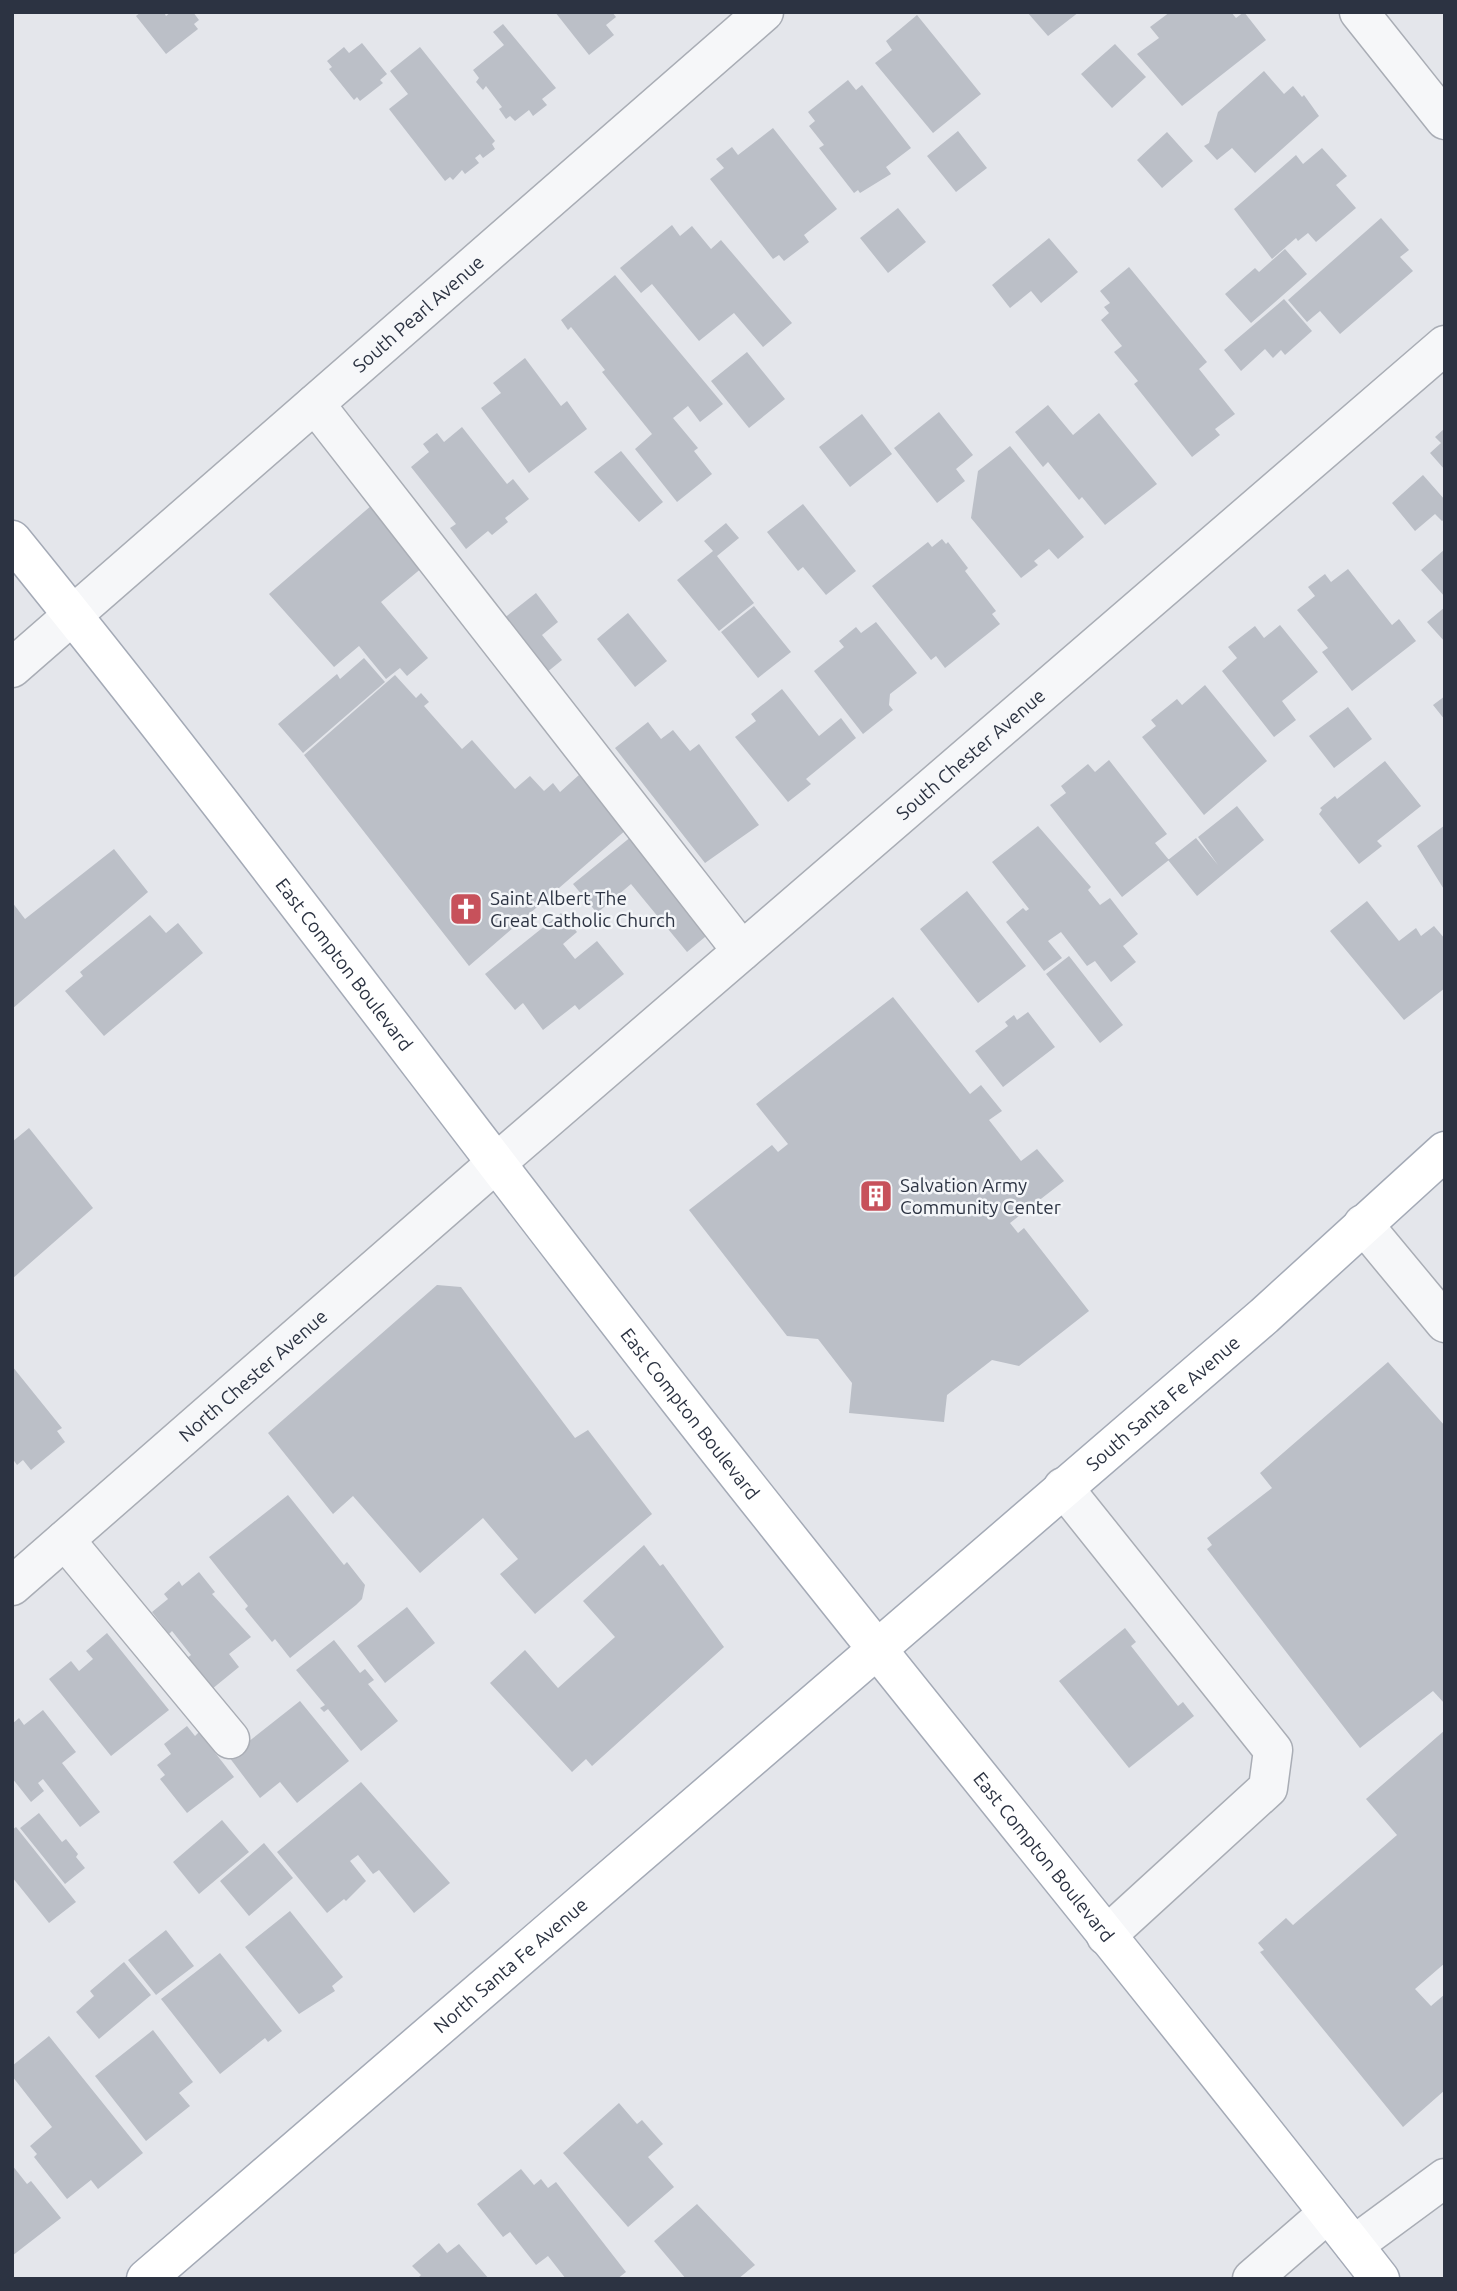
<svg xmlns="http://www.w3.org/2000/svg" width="1457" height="2291" font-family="Ubuntu,sans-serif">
<rect width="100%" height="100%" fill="#e4e6eb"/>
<!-- building -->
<path fill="#bbbfc7" d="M141 12H164L166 16 171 12H193L199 20 194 24 198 29 166 54 136 16Z
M555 12H612L616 17 606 25 614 35 589 55Z
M1027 12H1079L1048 36Z
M1170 12H1231L1236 18 1244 12 1266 40 1182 106 1137 54 1159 38 1150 27Z
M917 15 981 94 933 133 875 63 892 50 886 41Z
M503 24 556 88 542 99 547 105 533 116 529 110 515 121 510 116 506 119 499 109 502 107 486 86 483 90 476 82 479 78 473 70 504 45 493 32Z
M362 43 387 74 380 80 383 83 360 101 357 97 354 100 329 69 332 67 327 61 344 47 349 53Z
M1115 44 1146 77 1112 108 1081 74Z
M420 47 495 141 492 144 495 149 483 158 480 154 475 158 479 163 465 174 462 170 453 180 450 177 445 181 389 109 408 94 390 71Z
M1264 71 1284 94 1293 86 1302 97 1304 95 1319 116 1255 173 1232 148 1217 160 1204 146 1209 143 1218 112Z
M848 80 856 90 862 85 911 148 886 167 891 174 860 193 858 190 854 193 819 148 824 145 809 126 815 121 808 112Z
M773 128 837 209 804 235 809 242 784 261 779 255 773 259 710 179 724 168 716 159 732 147 738 155Z
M958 131 987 168 956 192 927 156Z
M1167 132 1193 161 1162 188 1137 160Z
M1322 148 1347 176 1336 185 1356 208 1316 242 1308 233 1298 241 1296 238 1272 259 1234 209 1296 155 1303 164Z
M898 208 926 242 888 273 860 238Z
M1381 218 1409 250 1400 257 1413 271 1340 334 1320 311 1307 322 1288 300Z
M672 225 680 236 692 226 711 249 721 240 792 323 763 347 734 313 699 341 652 284 641 293 620 268Z
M1049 238 1078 272 1041 303 1031 291 1010 308 992 285Z
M1285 249 1307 274 1251 323 1225 294 1255 268 1259 272Z
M1129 267 1207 362 1199 369 1235 414 1215 429 1220 435 1192 457 1134 384 1138 381 1114 352 1122 346 1101 320 1109 313 1104 307 1110 303 1100 291Z
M615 275 723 404 700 422 688 406 673 418 698 448 694 451 712 474 677 502 635 449 652 434 602 372 605 370 571 327 568 330 561 320Z
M1284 299 1312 331 1285 355 1281 350 1273 358 1265 349 1241 371 1224 350Z
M747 352 785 399 749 428 711 381Z
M525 358 561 406 567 401 587 429 529 473 481 408 501 393 493 383Z
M1048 405 1073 435 1099 413 1157 484 1105 525 1082 497 1079 500 1048 462 1043 467 1015 432Z
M939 412 973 455 956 469 965 481 937 503 894 448Z
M862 414 892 454 850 487 819 447Z
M462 427 507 484 513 479 529 499 505 518 508 522 492 535 488 531 466 549 450 528 456 524 411 467 429 452 423 444 437 433 444 442Z
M1445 428V470L1430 453 1441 443 1435 437Z
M1010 446 1084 537 1058 559 1049 549 1034 561 1038 565 1021 578 971 518 978 471Z
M621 451 663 502 639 522 594 472Z
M1423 475 1445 500V519L1442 521 1435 514 1415 531 1392 503Z
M803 504 856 571 826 595 803 567 798 571 767 532Z
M372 505 423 567 381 602 428 658 407 676 400 668 386 679 359 646 334 667 269 594Z
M726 523 739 538 717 556 754 603 719 631 677 580 713 551 704 541Z
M942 539 946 544 948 542 968 568 965 571 996 611 992 614 1000 624 945 668 936 656 931 660 872 586 928 542 932 547Z
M1445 549V597L1421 570Z
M1348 569 1392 625 1399 619 1416 641 1352 691 1322 652 1328 648 1297 610 1315 596 1308 587 1325 574 1331 582Z
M536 593 558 622 542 635 562 660 546 673 503 619Z
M754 606 791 652 758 678 721 632Z
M1445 607V642L1427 622Z
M628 613 667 661 635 687 597 639Z
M876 622 917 673 890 694 889 705 893 710 863 734 814 671 844 647 839 641 856 627 861 633Z
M1280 625 1318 672 1282 701 1296 720 1274 737 1222 671 1237 658 1228 647 1255 626 1264 638Z
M364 658 385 682 303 753 278 724 337 674 340 679Z
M395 675 416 698 421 693 429 702 424 706 462 749 472 740 515 789 530 776 544 791 553 783 560 792 579 775 627 829 469 966 304 755Z
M1205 685 1267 761 1204 815 1142 737 1156 726 1151 720 1177 699 1182 705Z
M782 689 819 736 841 718 856 738 806 779 811 784 788 802 735 737 756 721 751 714Z
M1445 696V720L1433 705Z
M1348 707 1372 739 1334 768 1309 736Z
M648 722 661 739 673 730 690 751 699 744 759 825 705 863 615 748Z
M1109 760 1167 834 1155 843 1169 860 1122 897 1050 805 1066 793 1061 786 1088 764 1095 772Z
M1385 761 1421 806 1377 841 1382 846 1359 864 1319 814 1322 810 1320 808 1335 796 1337 799Z
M1237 806 1264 840 1197 896 1168 860 1196 838 1218 865 1198 837Z
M1445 825V891L1417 846Z
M1038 826 1091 887 1088 890 1100 905 1110 898 1138 934 1123 946 1136 962 1111 982 1095 961 1087 966 1061 932 1048 941 1062 958 1044 971 1006 922 1023 908 1026 911 1029 909 992 862Z
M632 836 711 932 687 952 631 884 597 913 573 884Z
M114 849 148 892 12 1009V902L25 919Z
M967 891 1026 966 978 1003 920 929Z
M1367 901 1399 941 1416 928 1421 936 1434 926 1445 939V988L1404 1020 1330 931Z
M561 913 577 932 563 944 575 959 597 941 624 974 579 1010 575 1005 543 1030 523 1003 515 1010 485 974Z
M150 915 166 933 178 923 203 953 104 1036 65 991 83 976 80 972Z
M1069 956 1123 1025 1100 1043 1046 974Z
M893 997 970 1094 981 1085 1002 1111 989 1120 1021 1161 1037 1149 1064 1181 1010 1223 1018 1233 1024 1228 1089 1311 1019 1366 992 1360 947 1395 944 1422 849 1413 852 1383 818 1339 787 1336 689 1210 772 1145 778 1152 788 1144 756 1104Z
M1028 1012 1055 1047 1003 1087 975 1051 1008 1026 1005 1022 1014 1015 1017 1020Z
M29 1128 93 1208 12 1279V1142Z
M437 1285 461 1287 575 1438 588 1430 652 1514 535 1614 500 1574 518 1559 483 1518 420 1573 353 1496 333 1514 268 1433Z
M1388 1362 1445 1426V1704L1433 1691 1360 1748 1207 1549 1212 1545 1207 1538 1272 1488 1260 1473Z
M12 1366 62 1428 57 1431 65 1442 31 1470 23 1460 17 1465 12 1458Z
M288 1495 344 1565 347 1562 365 1585 362 1599 356 1605 290 1658 275 1639 272 1642 245 1609 248 1606 209 1557Z
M644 1545 660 1566 663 1564 724 1647 592 1766 586 1759 572 1772 490 1683 525 1650 558 1688 615 1637 583 1601Z
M199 1572 215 1592 212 1594 251 1637 229 1654 239 1667 212 1689 187 1658 191 1655 172 1631 169 1634 152 1612 168 1599 164 1594 179 1581 182 1586Z
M407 1607 435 1643 385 1683 357 1646Z
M1125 1628 1136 1642 1131 1646 1178 1706 1183 1702 1194 1716 1129 1768 1059 1681Z
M107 1633 169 1710 111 1756 49 1679 71 1661 79 1671 93 1659 86 1651Z
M334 1640 360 1673 365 1669 374 1680 368 1684 398 1721 361 1751 328 1709 324 1712 320 1708 325 1705 296 1670Z
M300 1701 349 1761 297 1803 280 1782 260 1798 229 1757Z
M43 1710 76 1752 62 1763 100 1812 80 1827 43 1779 38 1783 44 1791 31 1802 12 1778V1724L19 1718 24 1725Z
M187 1726 195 1736 199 1732 234 1777 187 1813 160 1779 165 1775 157 1765 171 1754 164 1744Z
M1445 1730V1963L1415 1989 1431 2006 1445 1994V2090L1403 2127 1260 1952 1264 1950 1258 1943 1286 1918 1293 1925 1397 1835 1366 1799Z
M361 1782 450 1883 414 1913 379 1870 373 1874 358 1855 350 1861 366 1881 346 1901 344 1899 327 1913 277 1852Z
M39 1813 62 1842 66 1839 78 1854 76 1857 85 1868 65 1884 20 1828Z
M222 1820 249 1852 199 1894 173 1862Z
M16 1827 76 1902 49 1923 12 1877V1830Z
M264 1843 293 1878 249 1916 220 1881Z
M290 1911 343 1977 332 1986 335 1991 299 2014 245 1947Z
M166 1930 194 1966 156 1995 128 1960Z
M220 1953 282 2031 268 2042 265 2038 220 2074 161 1999Z
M124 1962 151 1995 99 2039 76 2012 94 1996 90 1991Z
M153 2030 193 2082 179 2093 190 2106 146 2141 95 2076Z
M49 2036 143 2153 98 2189 91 2180 67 2199 34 2157 37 2154 30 2146 52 2127 12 2076V2066Z
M619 2103 637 2124 642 2120 663 2144 648 2157 674 2187 628 2227 563 2153Z
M12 2165 27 2184 31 2181 61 2218 12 2256Z
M521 2169 534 2185 541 2179 548 2188 556 2182 626 2272 617 2279H566L548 2256 536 2265 510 2232 503 2237 477 2204Z
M697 2204 755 2265 738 2279H686L654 2241Z
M439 2243 447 2253 459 2244 489 2279H417L421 2275 412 2266Z"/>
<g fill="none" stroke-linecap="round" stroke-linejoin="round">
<defs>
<g id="minor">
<path d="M1359 12 1445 120"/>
<path d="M315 404 742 951"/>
<path id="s1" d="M12 668 764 12"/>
<path d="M1363 1224 1445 1323"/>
<path d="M1063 1487 1273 1750 1268 1788 1106 1936"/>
<path d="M65 1540 230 1739"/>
<path id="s2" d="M12 1586 495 1164 1445 345"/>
<path d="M1354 2245 1445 2178"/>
<path d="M1252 2279 1328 2213"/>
</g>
<g id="major">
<path id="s3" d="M12 540C241 822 456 1115 680 1401 911 1696 1150 1984 1380 2279"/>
<path id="s4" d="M146 2279 1264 1316 1445 1151"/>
</g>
</defs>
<!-- minor casing -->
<use href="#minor" stroke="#a9adb5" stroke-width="41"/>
<!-- major casing -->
<use href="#major" stroke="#a4aab6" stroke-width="41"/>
<!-- minor -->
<use href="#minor" stroke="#f6f7f9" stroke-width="38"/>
<!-- major -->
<use href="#major" stroke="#fff" stroke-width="38"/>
</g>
<!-- icons -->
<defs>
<symbol id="church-square" viewBox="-11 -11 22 22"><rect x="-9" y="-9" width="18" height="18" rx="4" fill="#c7515b" stroke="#f3f5f8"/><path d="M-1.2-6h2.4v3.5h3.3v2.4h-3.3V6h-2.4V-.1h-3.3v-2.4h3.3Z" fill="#fff"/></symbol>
<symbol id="building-square" viewBox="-11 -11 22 22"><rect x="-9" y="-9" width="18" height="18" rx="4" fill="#c7515b" stroke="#f3f5f8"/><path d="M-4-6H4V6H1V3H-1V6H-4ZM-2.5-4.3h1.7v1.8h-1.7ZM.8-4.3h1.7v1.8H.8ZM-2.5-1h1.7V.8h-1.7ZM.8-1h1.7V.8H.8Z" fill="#fff"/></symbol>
</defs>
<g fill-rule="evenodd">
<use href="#church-square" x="447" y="890" width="38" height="38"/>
<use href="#building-square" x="857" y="1177" width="38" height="38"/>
</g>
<g text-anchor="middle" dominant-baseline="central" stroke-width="5" stroke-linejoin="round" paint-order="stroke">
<!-- street labels -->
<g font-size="19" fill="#2c3342" stroke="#f3f5f8">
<text stroke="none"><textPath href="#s1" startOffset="539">South Pearl Avenue</textPath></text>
<text stroke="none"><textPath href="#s2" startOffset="1269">South Chester Avenue</textPath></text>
<text stroke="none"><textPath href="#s3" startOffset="539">East Compton Boulevard</textPath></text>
<text stroke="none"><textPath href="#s2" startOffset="320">North Chester Avenue</textPath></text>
<text stroke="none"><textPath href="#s4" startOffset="1342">South Santa Fe Avenue</textPath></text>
<text stroke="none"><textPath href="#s3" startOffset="1106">East Compton Boulevard</textPath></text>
<text stroke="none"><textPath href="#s3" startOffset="1673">East Compton Boulevard</textPath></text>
<text stroke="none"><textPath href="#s4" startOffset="481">North Santa Fe Avenue</textPath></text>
</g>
<!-- poi labels -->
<g font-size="19" fill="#2c3342" stroke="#f3f5f8" text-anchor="start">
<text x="490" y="898">Saint Albert The<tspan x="490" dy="22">Great Catholic Church</tspan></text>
<text x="900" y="1185">Salvation Army<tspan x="900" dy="22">Community Center</tspan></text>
</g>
</g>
<!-- border -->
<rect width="1457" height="2291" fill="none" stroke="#2c3342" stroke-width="28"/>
</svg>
